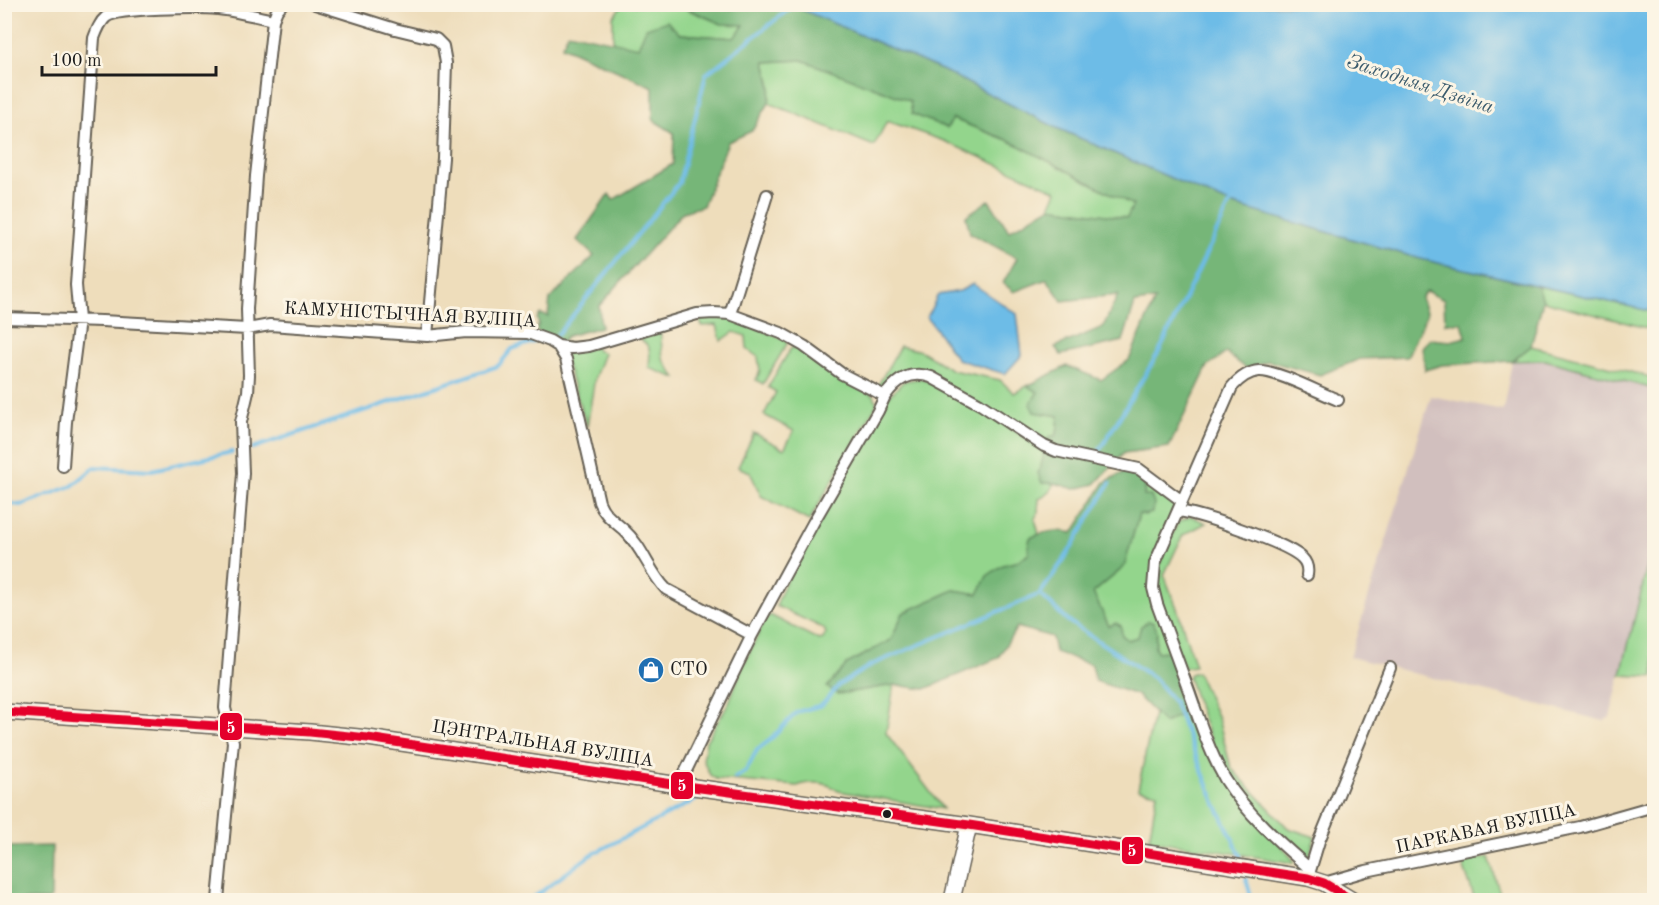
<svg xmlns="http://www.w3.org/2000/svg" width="1659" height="905" font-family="'Old Standard TT',serif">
<rect width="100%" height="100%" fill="#fcf5e5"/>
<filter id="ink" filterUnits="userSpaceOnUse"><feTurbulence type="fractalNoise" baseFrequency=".0167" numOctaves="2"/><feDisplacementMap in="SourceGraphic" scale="12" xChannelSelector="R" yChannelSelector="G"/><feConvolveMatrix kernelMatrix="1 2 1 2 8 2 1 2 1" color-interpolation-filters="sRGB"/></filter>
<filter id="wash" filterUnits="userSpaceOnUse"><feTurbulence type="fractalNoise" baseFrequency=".008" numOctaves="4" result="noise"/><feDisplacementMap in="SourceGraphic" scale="24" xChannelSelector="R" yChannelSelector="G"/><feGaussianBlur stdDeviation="1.35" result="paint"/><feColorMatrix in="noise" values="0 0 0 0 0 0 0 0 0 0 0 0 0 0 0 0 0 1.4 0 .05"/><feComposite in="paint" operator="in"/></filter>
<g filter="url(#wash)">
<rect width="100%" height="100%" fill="#edb"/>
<!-- industrial -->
<path fill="#d1bfbe" d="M1545 360 1654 389V539L1610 717 1604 721 1350 657 1431 396 1503 410 1512 361Z"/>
<!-- green -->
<path fill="#93d58c" stroke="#587854" stroke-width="1.5" d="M622 5H676L722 24H744L735 38 680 34 639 47 613 43V17Z
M803 60 911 101 912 114 953 119 1010 141 1133 205 1127 218 1050 207 1057 191 944 141 887 121 874 146 769 103 771 87 765 62Z
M1538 286 1654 312V330L1543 301Z
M698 317H732L786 340 787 344 763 384 756 380 760 371 758 357 747 349 746 336 734 332 721 341 717 325 702 326Z
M660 329 663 359 676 378 649 368C650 349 653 347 636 336Z
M587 340 595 345 596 350 604 353 595 377 587 427 560 345Z
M900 346 921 351 952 370 1000 380 1014 393 1027 386 1038 392 1034 412 1059 415 1057 435 1045 443 917 369C896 371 898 382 883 389L877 387Z
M1531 346 1654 378V389L1545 360 1512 361Z
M796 347 874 395 877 404 809 521 761 496 750 472 738 467 754 433 784 449 794 431 764 415 776 392 768 387 791 348Z
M922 378 979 407 1046 451 1042 483H1054L1050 492 1039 499 1038 512 1035 519 1039 534 1030 538 1029 554 1016 562 1003 565 978 594 954 590 903 613 891 640 847 664 839 694 894 685 886 733 943 809 838 791C826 781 812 781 797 786L716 779 710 775 703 760 706 741 728 705 742 668 765 620 770 615 819 640 823 639 826 633 823 628 776 606 785 583 887 398 904 381Z
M1143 477 1174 500 1176 503 1153 561 1172 654 1158 652 1155 648 1157 631 1128 640 1109 627 1093 593 1124 567 1144 496 1146 483Z
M1191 516 1206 523 1183 535 1164 575 1177 608 1195 666 1184 668 1160 603 1155 575 1178 522Z
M1654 539V677L1621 675 1622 670Z
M1197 672 1218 718 1231 768 1288 828 1315 837 1309 857 1306 858C1278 841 1238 797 1223 767 1208 739 1199 707 1188 677L1190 674Z
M1189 702 1209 756 1294 861 1293 863 1149 840 1157 793 1138 789 1154 713 1164 723 1182 714Z
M1489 857 1502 900H1475L1462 862Z"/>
<!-- forest -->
<path fill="#76b678" stroke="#49694a" stroke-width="1.5" d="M676 4 719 5 730 9 745 5H791L944 71 1057 128 1230 204 1421 259 1538 286 1543 301 1531 346 1512 361 1442 365 1425 370 1422 347 1430 339 1450 341 1466 337 1462 323H1445L1444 300 1426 291 1421 298 1427 314 1407 357 1360 359 1320 375 1268 361 1247 369 1226 353 1208 366 1169 447 1124 453 1095 484 1075 489 1054 483H1042L1038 473C1045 461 1042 447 1049 437L1057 435 1059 416 1034 412 1030 404 1038 392 1027 386 1067 366 1101 380 1129 360 1155 300 1135 303 1123 341 1061 355 1055 347 1103 327 1118 295 1062 301 1047 279 1014 292 1003 283 1017 258 970 233 966 216 989 200 1009 231 1050 207 1127 218 1133 205 1010 141 953 119 947 128 912 114 910 101 802 60 765 62 771 87 769 103 752 131 728 142 703 206 683 212 599 306 601 327 567 336 560 345 539 333 536 328 539 324 537 319 540 314 548 316 550 299 594 256 577 240 609 194 613 200 673 164 674 133 653 120V87L562 46 568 32 638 47 646 28 667 21 680 34 734 38 744 25 722 24Z
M1124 472C1143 473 1147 476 1144 496H1151L1154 504 1152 513 1146 515 1139 514 1124 567 1093 593 1109 626 1116 623 1121 626 1122 635 1128 640 1138 637 1141 626 1149 621 1154 623 1157 631 1155 648 1158 652 1165 651 1172 654 1189 702 1182 714 1164 723 1137 695 1095 681 1092 665 1055 652 1052 637 1017 627 998 658 925 689 894 685 838 694 827 687 847 664 891 640 903 613 954 590 978 594 987 576 1003 565 1016 562 1029 554 1028 547 1030 538C1045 531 1057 529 1073 533L1105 482Z
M52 846 51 898 49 900H5V847Z"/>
<!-- water -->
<path fill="#6dbce7" stroke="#446c82" stroke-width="1.5" d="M791 5H1654V312L1421 259 1230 204 1057 128 944 71Z
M973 284 1017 314 1022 355 1005 374 957 359 927 317 938 295 960 291Z"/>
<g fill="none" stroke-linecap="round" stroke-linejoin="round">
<!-- stream -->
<path stroke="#6dbce7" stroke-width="4" d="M557 335 679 183 706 74 796 4
M253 448 498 366 512 349 533 342
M1100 450 1160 350 1231 202
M4 503 21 505 72 486 95 467 152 470 232 452
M1040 594 1068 621 1154 678 1174 702 1214 800 1240 854V859
M735 778 746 771 757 750 770 740 797 712 822 705 839 685 871 665 1040 594 1067 555 1110 483
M1246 879 1252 900
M530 900 589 856 697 799"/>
</g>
</g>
<g filter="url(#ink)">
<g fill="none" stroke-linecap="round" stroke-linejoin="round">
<defs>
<path id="street" d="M315 4 395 29 436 39 443 46 446 63 443 158 427 336
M4 318 102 321 247 329 270 325 427 336 466 332 528 333 550 341 558 346 566 359 599 502C604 515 614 521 624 530 643 547 649 572 666 589L752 635
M558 346 573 348 589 346 697 314 714 313 730 314
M885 396C896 380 910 370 931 377L980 404 1044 446 1056 451 1139 469 1182 501
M63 466 66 422 79 320 76 285 94 38C97 30 100 22 106 17 118 8 200 7 218 9 236 11 255 16 273 20L277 10 282 4
M1178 511C1201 514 1287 543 1302 558 1307 563 1308 569 1307 575
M679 785 752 635 813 523 878 411 885 396 842 374 804 346 781 333 730 314 767 195
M1310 869C1279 842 1247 814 1225 779 1210 753 1200 723 1190 694 1179 664 1168 634 1157 604L1153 588 1155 563 1232 387C1239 379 1247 372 1259 371 1276 370 1320 393 1338 400
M1309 874 1319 841 1390 668
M1324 883 1366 871 1580 827 1654 806
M218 900 233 742 225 708 243 473 241 422 248 392 249 375 247 309 256 176 273 20"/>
<path id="secondary" d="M4 712 310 732 368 738 679 785 969 825 1308 878 1324 883 1352 900
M952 900 969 825"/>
</defs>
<!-- street casing -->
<use href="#street" stroke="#666054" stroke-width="14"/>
<!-- secondary casing -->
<use href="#secondary" stroke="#666054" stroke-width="18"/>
<!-- street -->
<use href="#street" stroke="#fff" stroke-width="10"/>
<!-- secondary -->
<use href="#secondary" stroke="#fff" stroke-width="15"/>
<defs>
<path id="bus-1" d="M4 712 310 732 368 738 679 785 969 825 1308 878 1324 883 1352 900"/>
</defs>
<!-- bus-1 casing -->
<use href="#bus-1" stroke="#fcf5e5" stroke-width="14"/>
<!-- bus-1 -->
<use href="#bus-1" stroke="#e4002b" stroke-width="9"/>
</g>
</g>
<!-- icons -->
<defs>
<symbol id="shop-disc" viewBox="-11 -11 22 22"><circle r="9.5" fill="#1f6fb2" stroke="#fcf5e5"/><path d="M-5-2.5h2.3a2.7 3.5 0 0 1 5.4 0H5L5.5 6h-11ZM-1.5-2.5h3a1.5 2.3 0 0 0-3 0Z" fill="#fff"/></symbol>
</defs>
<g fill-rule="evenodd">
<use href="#shop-disc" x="636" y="655" width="30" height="30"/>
</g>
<!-- markers -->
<circle fill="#1c1c1c" stroke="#fcf5e5" stroke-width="2" cx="887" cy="814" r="5"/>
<g text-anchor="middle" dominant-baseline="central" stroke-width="6" stroke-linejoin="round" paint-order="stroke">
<!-- street labels -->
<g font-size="18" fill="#1c1c1c" stroke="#fcf5e5">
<text transform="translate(410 315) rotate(3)">КАМУНІСТЫЧНАЯ ВУЛІЦА</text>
<text transform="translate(543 744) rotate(9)">ЦЭНТРАЛЬНАЯ ВУЛІЦА</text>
<text transform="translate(1486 829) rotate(-12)">ПАРКАВАЯ ВУЛІЦА</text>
</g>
<!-- poi labels -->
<g font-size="18" fill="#1c1c1c" stroke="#fcf5e5" text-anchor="start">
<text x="670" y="670">СТО</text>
</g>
<!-- water labels -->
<g font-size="20" font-style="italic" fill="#3c5c6d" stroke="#fcf5e5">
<text transform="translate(1420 85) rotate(18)">Заходняя Дзвіна</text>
</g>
</g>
<g stroke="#fcf5e5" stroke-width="2">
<rect x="219" y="712" width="24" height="29" rx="6" fill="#e4002b"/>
<rect x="670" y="771" width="24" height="29" rx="6" fill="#e4002b"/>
<rect x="1121" y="836" width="23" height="29" rx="6" fill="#e4002b"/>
</g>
<g font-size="16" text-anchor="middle" font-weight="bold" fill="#fff">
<text x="231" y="733">5</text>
<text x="682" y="791">5</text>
<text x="1132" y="856">5</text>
</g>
<!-- margin -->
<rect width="1659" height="905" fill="none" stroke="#fcf5e5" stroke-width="24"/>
<!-- scale -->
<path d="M42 66v9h174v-9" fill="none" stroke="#1c1c1c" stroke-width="3"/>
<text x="51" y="66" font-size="18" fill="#1c1c1c" stroke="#fcf5e5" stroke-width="4.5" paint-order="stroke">100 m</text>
</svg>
